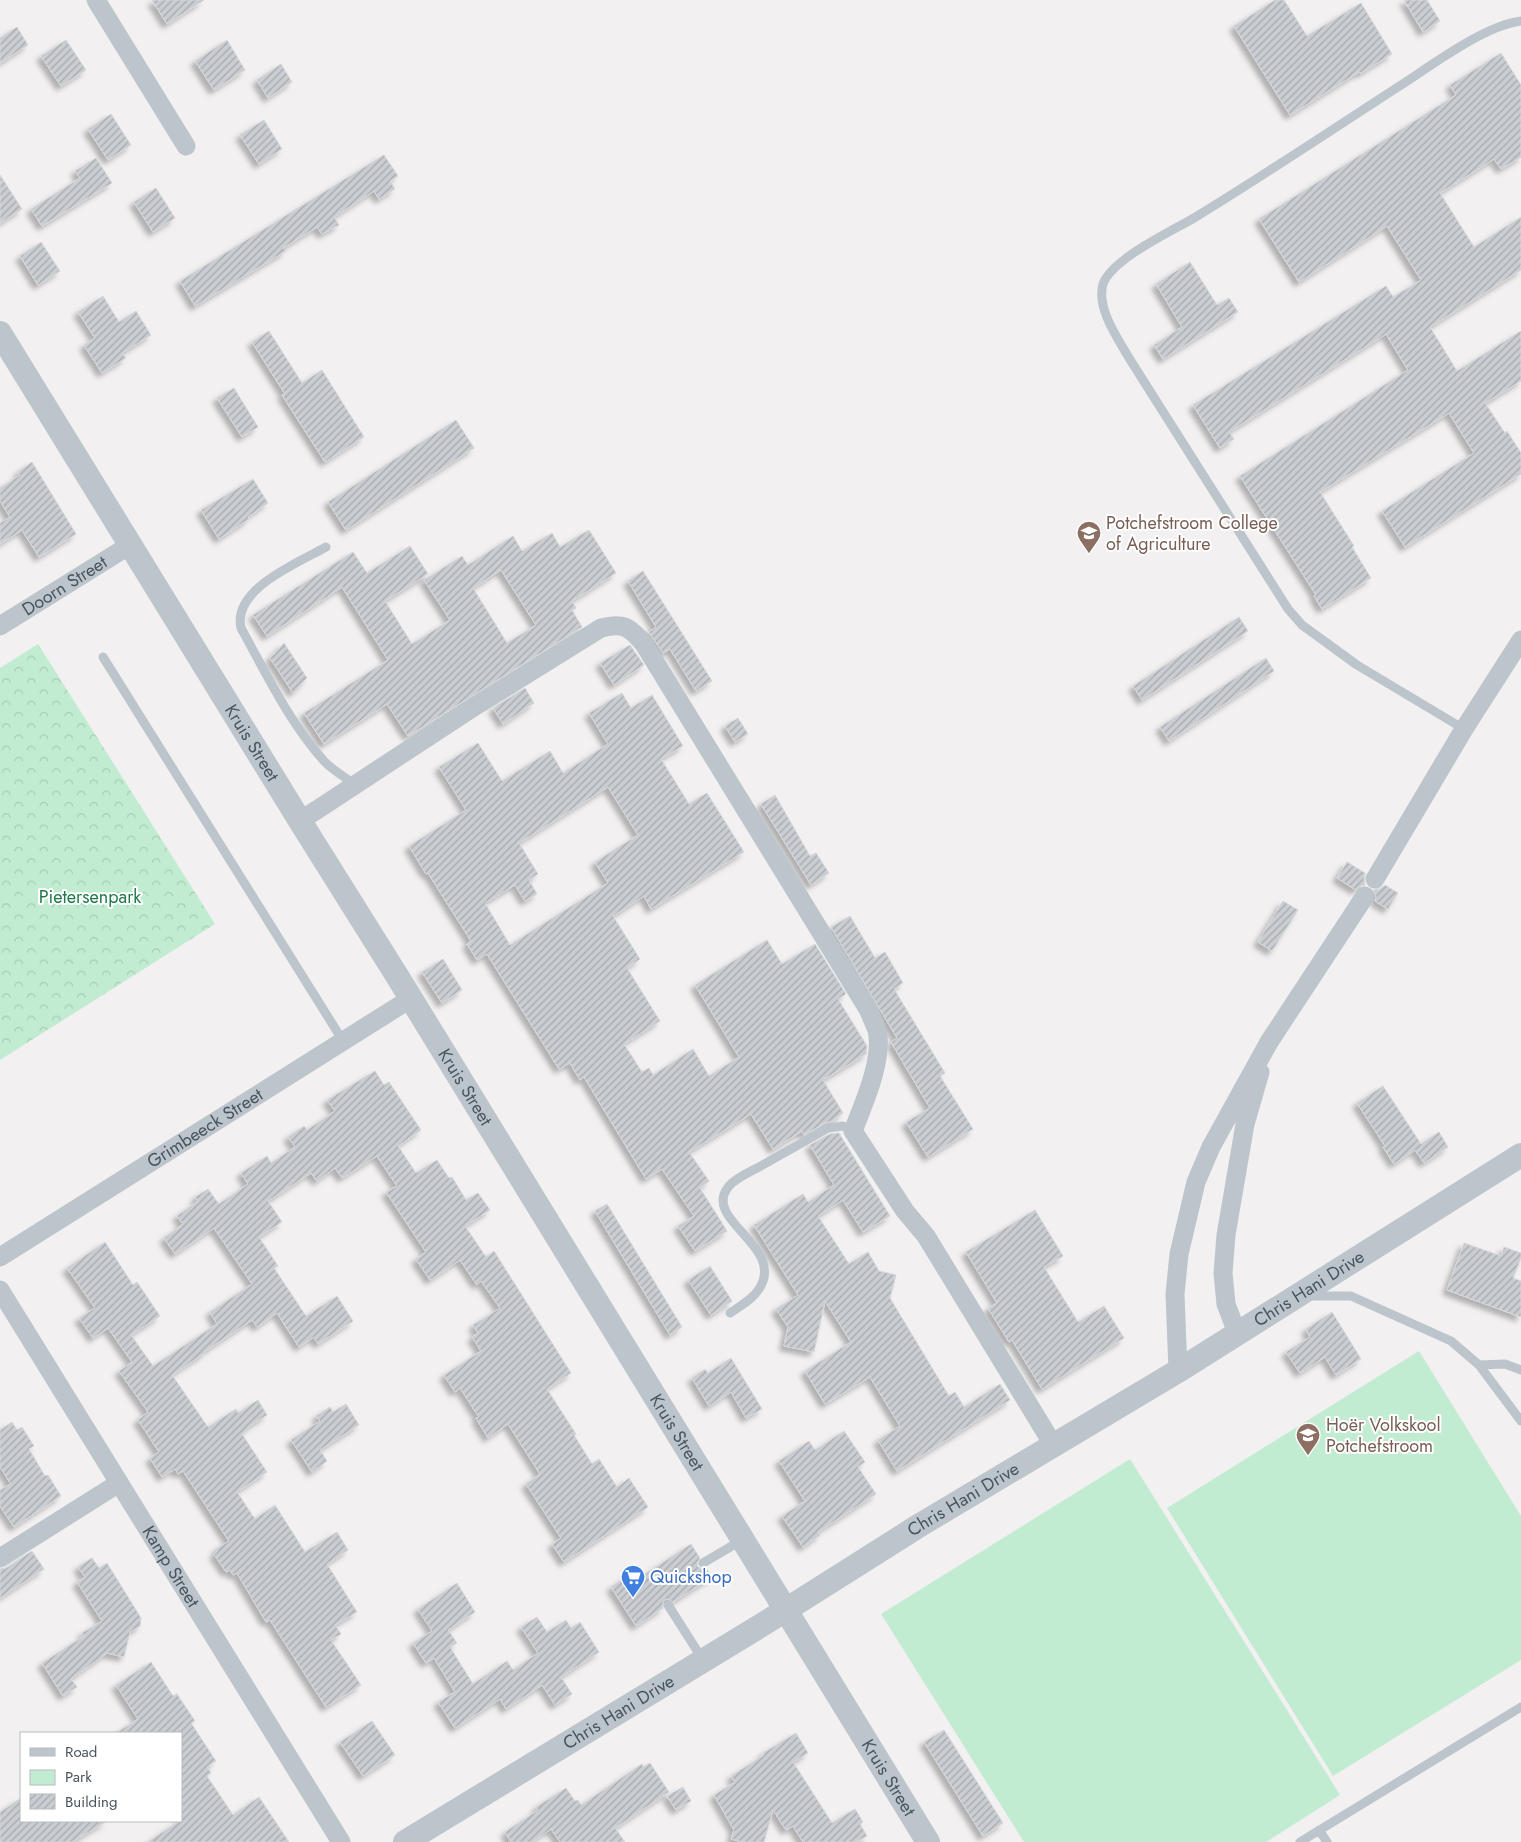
<svg xmlns="http://www.w3.org/2000/svg" width="1521" height="1842" font-family="Jost,sans-serif">
<defs>
<pattern id="forest-crowns" width="20" height="18" patternUnits="userSpaceOnUse" patternTransform="scale(1.25)"><rect width="20" height="18" fill="#c2ecd1"/><path d="M2 6a3 3 0 1 1 6 0M12 15a3 3 0 1 1 6 0" fill="none" stroke="#a8ccb6"/></pattern>
<pattern id="building-hatch" width="6" height="6" patternUnits="userSpaceOnUse" patternTransform="scale(1.25)"><rect width="6" height="6" fill="#cacdd2"/><path d="M-1 1l2-2M0 6l6-6M5 7l2-2" fill="none" stroke="#a6a9ae"/></pattern>
<filter id="shadow"><feDropShadow dx="-4.5" dy="4.5" stdDeviation="2.5" flood-color="#0004"/></filter>
</defs>
<rect width="100%" height="100%" fill="#f2f0f0"/>
<!-- green -->
<path fill="#c2ecd1" d="M1419 1351 1521 1516V1660L1333 1776 1167 1508Z
M1130 1459 1340 1795 1266 1842H1024L881 1614Z"/>
<!-- forest -->
<path fill="url(#forest-crowns)" d="M38 644 215 924 0 1060V668Z"/>
<!-- building -->
<path fill="url(#building-hatch)" stroke="#d5d7db" fill-rule="evenodd" filter="url(#shadow)" d="M152 0H204L167 24Z
M1275 0H1284L1307 36 1361 3 1392 54 1361 73 1359 72 1290 115 1234 26Z
M1404 0H1427L1440 21 1423 32Z
M17 27 28 45 0 63V38Z
M66 40 86 70 61 86 41 56Z
M227 40 245 70 214 90 195 61Z
M1501 53 1521 85V157L1501 169 1494 159 1440 193 1474 247 1521 217V270L1430 327 1457 371 1521 331V381L1485 403 1505 433 1507 431 1521 453V474L1405 547 1382 511 1474 453 1449 413 1320 492 1354 546 1352 547 1371 578 1322 609 1314 596 1316 595 1240 476 1408 370 1386 334 1229 432 1234 439 1220 448 1193 405 1386 286 1393 297 1421 280 1387 226 1299 282 1259 219 1456 95 1450 85Z
M281 64 292 82 268 98 257 80Z
M111 114 131 145 108 160 88 129Z
M264 120 282 149 259 164 240 135Z
M384 155 398 176 390 181 395 189 379 199 374 191 334 217 339 225 322 234 317 227 283 248 286 251 195 306 180 281Z
M96 158 112 183 42 226 31 209 80 178 75 171Z
M0 175 22 209 0 223Z
M156 188 175 218 153 232 134 202Z
M41 242 60 271 38 285 20 256Z
M1190 262 1217 305 1229 298 1238 312 1163 359 1154 345 1182 327 1156 284Z
M103 296 119 322 136 311 151 335 122 353 126 358 102 373 84 345 95 338 78 312Z
M269 331 302 383 322 370 364 437 325 462 282 395 285 394 252 342Z
M234 388 258 427 242 437 217 398Z
M456 420 474 448 346 530 328 502Z
M32 462 76 534 39 557 22 530 0 544V523L10 517 0 501V488L20 475 18 472Z
M253 479 268 503 248 517 249 519 219 539 201 510Z
M589 530 616 573 572 601 576 608 572 610 582 627 408 736 387 704 324 744 304 713 388 660 342 587 267 636 253 615 353 552 367 573 410 546 428 574 385 601 412 644 450 620 424 580 462 556 468 565 513 536 522 551 552 533 560 547ZM501 570 536 625 507 643 473 588Z
M643 571 712 681 696 691 670 649 663 653 649 632 656 627 628 581Z
M1239 617 1248 631 1142 700 1133 686Z
M284 643 307 678 293 693 270 658Z
M630 645 644 665 614 685 600 663Z
M1266 658 1274 671 1169 741 1160 727Z
M525 688 534 703 503 724 493 708Z
M622 693 631 708 652 695 683 746 661 759 689 804 707 793 744 852 651 909 644 896 613 916 640 959 627 968 660 1021 624 1044 642 1072 649 1068 653 1075 693 1049 709 1076 739 1057 695 985 767 940 782 964 815 944 846 994 838 999 867 1046 866 1054 823 1080 843 1113 832 1121 825 1123 804 1135 802 1131 773 1149 751 1114 689 1152 709 1181 700 1188 727 1231 695 1251 678 1226 694 1216 662 1169 646 1179 584 1077 580 1080 570 1063 559 1069 487 954 477 960 467 944 471 941 428 873 426 874 409 846 466 810 439 767 478 743 502 781 550 751 563 773 608 744 589 713ZM608 787 638 835 595 862 608 883 510 945 485 903 515 885 525 901 537 894 529 880 538 874 519 843Z
M738 718 748 734 735 742 725 726Z
M775 795 810 856 816 853 829 873 811 885 761 804Z
M1347 862 1365 873 1364 879 1365 885 1360 886 1356 890 1337 878Z
M1385 885 1398 893 1388 909 1375 901 1376 896 1374 890 1380 889Z
M1283 901 1298 910 1272 951 1258 942Z
M850 916 875 958 885 952 903 983 894 989 945 1073 940 1076 973 1129 928 1157 906 1122 930 1108 891 1042 897 1038 831 927Z
M443 959 462 990 442 1003 422 972Z
M375 1071 384 1085 389 1082 421 1130 398 1146 416 1173 437 1160 449 1178 452 1177 466 1200 478 1193 490 1210 465 1226 486 1257 494 1251 571 1373 547 1389 576 1434 574 1435 592 1464 599 1459 617 1487 629 1478 648 1507 564 1562 552 1544 561 1538 526 1484 540 1474 508 1424 488 1438 476 1418 479 1417 460 1388 455 1392 444 1375 481 1351 472 1337 478 1333 473 1325 500 1308 481 1281 477 1285 460 1260 430 1280 416 1259 426 1252 386 1192 397 1186 377 1156 342 1178 335 1168 317 1181 311 1173 268 1201 282 1222 259 1237 278 1266 274 1268 306 1316 337 1296 353 1321 318 1344 314 1337 299 1347 277 1313 257 1327 252 1320 204 1352 205 1353 172 1375 208 1427 236 1409 238 1413 258 1400 267 1415 247 1428 248 1429 242 1434 267 1472 237 1492 255 1519 275 1505 305 1552 337 1532 348 1550 327 1564 357 1612 335 1625 341 1634 331 1640 361 1685 326 1707 270 1620 266 1622 237 1573 233 1575 230 1570 226 1572 214 1554 218 1551 216 1549 229 1541 183 1471 178 1474 175 1469 162 1477 150 1458 159 1452 138 1420 148 1412 119 1371 132 1362 108 1328 93 1338 79 1318 95 1308 67 1268 105 1242 133 1285 137 1282 160 1316 131 1335 153 1366 217 1324 210 1312 252 1284 214 1228 175 1254 164 1238 183 1224 177 1216 198 1201 195 1197 208 1189 219 1204 248 1184 241 1173 267 1156 271 1163 295 1147 288 1137 304 1126 307 1130 335 1111 327 1100Z
M1383 1086 1421 1144 1439 1132 1448 1147 1424 1163 1415 1150 1394 1164 1383 1147 1385 1146 1357 1103Z
M839 1133 890 1216 863 1232 843 1200 818 1216 849 1264 868 1252 879 1271 896 1275 890 1298 949 1396 955 1392 964 1407 1000 1384 1010 1400 897 1471 878 1440 900 1426 870 1377 825 1404 805 1371 851 1342 825 1301 814 1352 784 1346 788 1327 776 1309 798 1295 754 1225 803 1194 808 1202 834 1185 810 1145 830 1134Z
M607 1204 682 1327 670 1335 595 1211Z
M1035 1210 1063 1256 1044 1267 1078 1322 1104 1306 1124 1338 1042 1389 1012 1340 1009 1342 988 1308 997 1303 966 1252Z
M1464 1243 1501 1256 1504 1247 1521 1253V1258L1513 1278 1521 1281V1317L1447 1290Z
M710 1266 732 1301 711 1315 688 1280Z
M1332 1312 1361 1359 1336 1375 1325 1357 1300 1373 1286 1352 1310 1337 1306 1329Z
M731 1358 762 1409 746 1418 731 1392 709 1406 692 1378 705 1369 708 1373Z
M346 1404 359 1425 320 1450 327 1461 312 1472 291 1440 320 1421 316 1416 330 1407 333 1412Z
M12 1422 17 1430 22 1427 34 1446 29 1449 45 1476 48 1475 61 1496 14 1527 0 1506V1490L11 1484 0 1467V1430Z
M844 1431 865 1462 858 1467 876 1494 818 1532 820 1535 803 1547 782 1516 805 1501 779 1461 809 1441 815 1450Z
M691 1544 700 1558 697 1563 698 1567 703 1569 706 1568 712 1577 673 1602 668 1599 664 1600 662 1605 663 1608 636 1626 611 1587 638 1569 642 1576Z
M32 1551 44 1569 0 1598V1569L6 1568Z
M92 1558 99 1568 107 1563 141 1618 140 1626 130 1632 124 1657 107 1653 71 1679 77 1687 63 1696 42 1663 84 1636 82 1633 102 1621 77 1582 85 1577 78 1567Z
M457 1583 475 1612 448 1630 457 1643 450 1647 473 1684 507 1661 513 1670 538 1653 521 1627 537 1617 547 1632 566 1620 571 1628 580 1622 599 1652 561 1677 572 1694 555 1705 542 1685 506 1709 500 1699 455 1728 438 1702 455 1692 434 1658 426 1663 413 1643 432 1631 418 1609Z
M151 1662 173 1696 177 1694 195 1721 191 1723 216 1761 207 1767 211 1773 207 1776 233 1815 259 1797 289 1842H148L179 1821H181V1733H116L138 1719 116 1685Z
M372 1721 395 1755 363 1776 340 1742Z
M944 1730 1003 1823 983 1836 924 1742Z
M796 1733 808 1753 793 1762 832 1823 855 1809 863 1822 860 1824 867 1836 856 1842H803L793 1826 786 1830 773 1810 764 1842H743L731 1839 734 1830 714 1795 735 1782 731 1776 764 1755 763 1753Z
M650 1763 669 1792 615 1828 625 1842H560L551 1829 532 1842H511L505 1832 538 1810 536 1807 566 1788 575 1801 578 1800 581 1805 642 1764 643 1767Z
M683 1787 691 1801 676 1810 667 1796Z
M21 1798V1821H107L72 1842H0V1812Z"/>
<g fill="none" stroke-linecap="round" stroke-linejoin="round">
<!-- service -->
<path stroke="#bdc5cc" stroke-width="9" d="M326 547C298 563 232 589 241 628 266 673 289 722 324 761 332 770 345 777 354 784
M103 657 343 1041
M1464 729 1357 665 1302 625 1288 609 1129 358C1118 339 1096 308 1103 284 1112 259 1170 232 1194 218 1263 176 1330 131 1398 87 1431 66 1483 26 1521 21
M1308 1296H1351L1451 1341 1479 1365 1521 1421
M730 1313C740 1306 753 1299 759 1289 787 1246 700 1220 729 1186 737 1177 750 1172 761 1166 783 1153 806 1141 828 1128L843 1126 853 1131
M1479 1365 1505 1364 1521 1370
M703 1563 742 1540
M668 1605 703 1660
M1319 1830 1327 1842
M1300 1842 1521 1707"/>
<!-- minor -->
<g stroke="#bdc5cc" stroke-width="19">
<path d="M96 0 186 146"/>
<path id="s1" d="M0 626 130 545"/>
<path d="M300 821 469 710 601 628C623 622 630 627 644 644L868 1009C871 1016 874 1023 877 1030 884 1059 863 1105 853 1131L905 1211 926 1236 1054 1446"/>
<path d="M1375 879 1464 729 1521 640"/>
<path id="s2" d="M0 1257 410 999"/>
<path id="s3" d="M0 1290 341 1842"/>
<path d="M1237 1333 1226 1304 1223 1273 1226 1235 1245 1124 1260 1072"/>
<path d="M1178 1371 1175 1294 1179 1254 1196 1182 1211 1147 1269 1042 1365 896"/>
<path d="M0 1558 119 1483"/>
</g>
<!-- tertiary -->
<g stroke="#bdc5cc" stroke-width="24">
<path id="s4" d="M0 333 300 821 399 979 928 1842"/>
<path id="s5" d="M405 1842 765 1623 920 1525 1178 1371 1521 1155"/>
</g>
</g>
<!-- icons -->
<defs>
<symbol id="university-pin" viewBox="-11 -11 22 30"><path d="M0 17L-7.5 6A9.5 9.5 0 1 1 7.5 6Z" fill="#8d6e63" stroke="#fff"/><path d="M0-5L7-2L0 1L-7-2ZM-4 1L0 2.5L4 1V4Q0 6-4 4Z" fill="#fff"/></symbol>
<symbol id="school-pin" viewBox="-11 -11 22 30"><path d="M0 17L-7.5 6A9.5 9.5 0 1 1 7.5 6Z" fill="#8d6e63" stroke="#fff"/><path d="M0-5L7-2L0 1L-7-2ZM-4 1L0 2.5L4 1V4Q0 6-4 4Z" fill="#fff"/></symbol>
<symbol id="supermarket-pin" viewBox="-11 -11 22 30"><path d="M0 17L-7.5 6A9.5 9.5 0 1 1 7.5 6Z" fill="#3f7fe0" stroke="#fff"/><path d="M-6-5.5h2.5l.6 2H6L4.5 2H-2.5L-4.4-4H-6ZM-1.5 3.2a1.3 1.3 0 1 0 .1 0ZM3 3.2a1.3 1.3 0 1 0 .1 0Z" fill="#fff"/></symbol>
</defs>
<g fill-rule="evenodd">
<use href="#university-pin" x="1075" y="519" width="28" height="38"/>
<use href="#school-pin" x="1294" y="1421" width="28" height="38"/>
<use href="#supermarket-pin" x="619" y="1563" width="28" height="38"/>
</g>
<g text-anchor="middle" dominant-baseline="central" stroke-width="4" stroke-linejoin="round" paint-order="stroke">
<!-- education labels -->
<g font-size="18" fill="#785e54" stroke="#fff" text-anchor="start">
<text x="1106" y="523">Potchefstroom College<tspan x="1106" dy="21">of Agriculture</tspan></text>
<text x="1326" y="1425">Hoër Volkskool<tspan x="1326" dy="21">Potchefstroom</tspan></text>
</g>
<!-- street labels -->
<g font-size="18" fill="#49545c" stroke="#fff">
<text stroke="none"><textPath href="#s1" startOffset="76">Doorn Street</textPath></text>
<text stroke="none"><textPath href="#s4" startOffset="481">Kruis Street</textPath></text>
<text stroke="none"><textPath href="#s4" startOffset="886">Kruis Street</textPath></text>
<text stroke="none"><textPath href="#s2" startOffset="242">Grimbeeck Street</textPath></text>
<text stroke="none"><textPath href="#s5" startOffset="1060">Chris Hani Drive</textPath></text>
<text stroke="none"><textPath href="#s4" startOffset="1291">Kruis Street</textPath></text>
<text stroke="none"><textPath href="#s5" startOffset="655">Chris Hani Drive</textPath></text>
<text stroke="none"><textPath href="#s3" startOffset="325">Kamp Street</textPath></text>
<text stroke="none"><textPath href="#s5" startOffset="250">Chris Hani Drive</textPath></text>
<text stroke="none"><textPath href="#s4" startOffset="1696">Kruis Street</textPath></text>
</g>
<!-- park labels -->
<g font-size="18" fill="#1e7949" stroke="#fff">
<text x="90" y="897">Pietersenpark</text>
</g>
<!-- shop labels -->
<g font-size="18" fill="#366cbe" stroke="#fff" text-anchor="start">
<text x="650" y="1577">Quickshop</text>
</g>
</g>
<!-- legend -->
<rect x="20" y="1732" width="162" height="90" fill="#ffffff" stroke="#b6bbbe"/>
<rect x="30" y="1748" width="25" height="8" fill="#bdc5cc" stroke="#b6bbbe"/>
<text x="65" y="1757" font-size="15" fill="#49545c">Road</text>
<rect x="30" y="1770" width="25" height="15" fill="#c2ecd1" stroke="#b6bbbe"/>
<text x="65" y="1782" font-size="15" fill="#49545c">Park</text>
<rect x="30" y="1794" width="25" height="15" fill="url(#building-hatch)" stroke="#b6bbbe"/>
<text x="65" y="1807" font-size="15" fill="#49545c">Building</text>
</svg>
